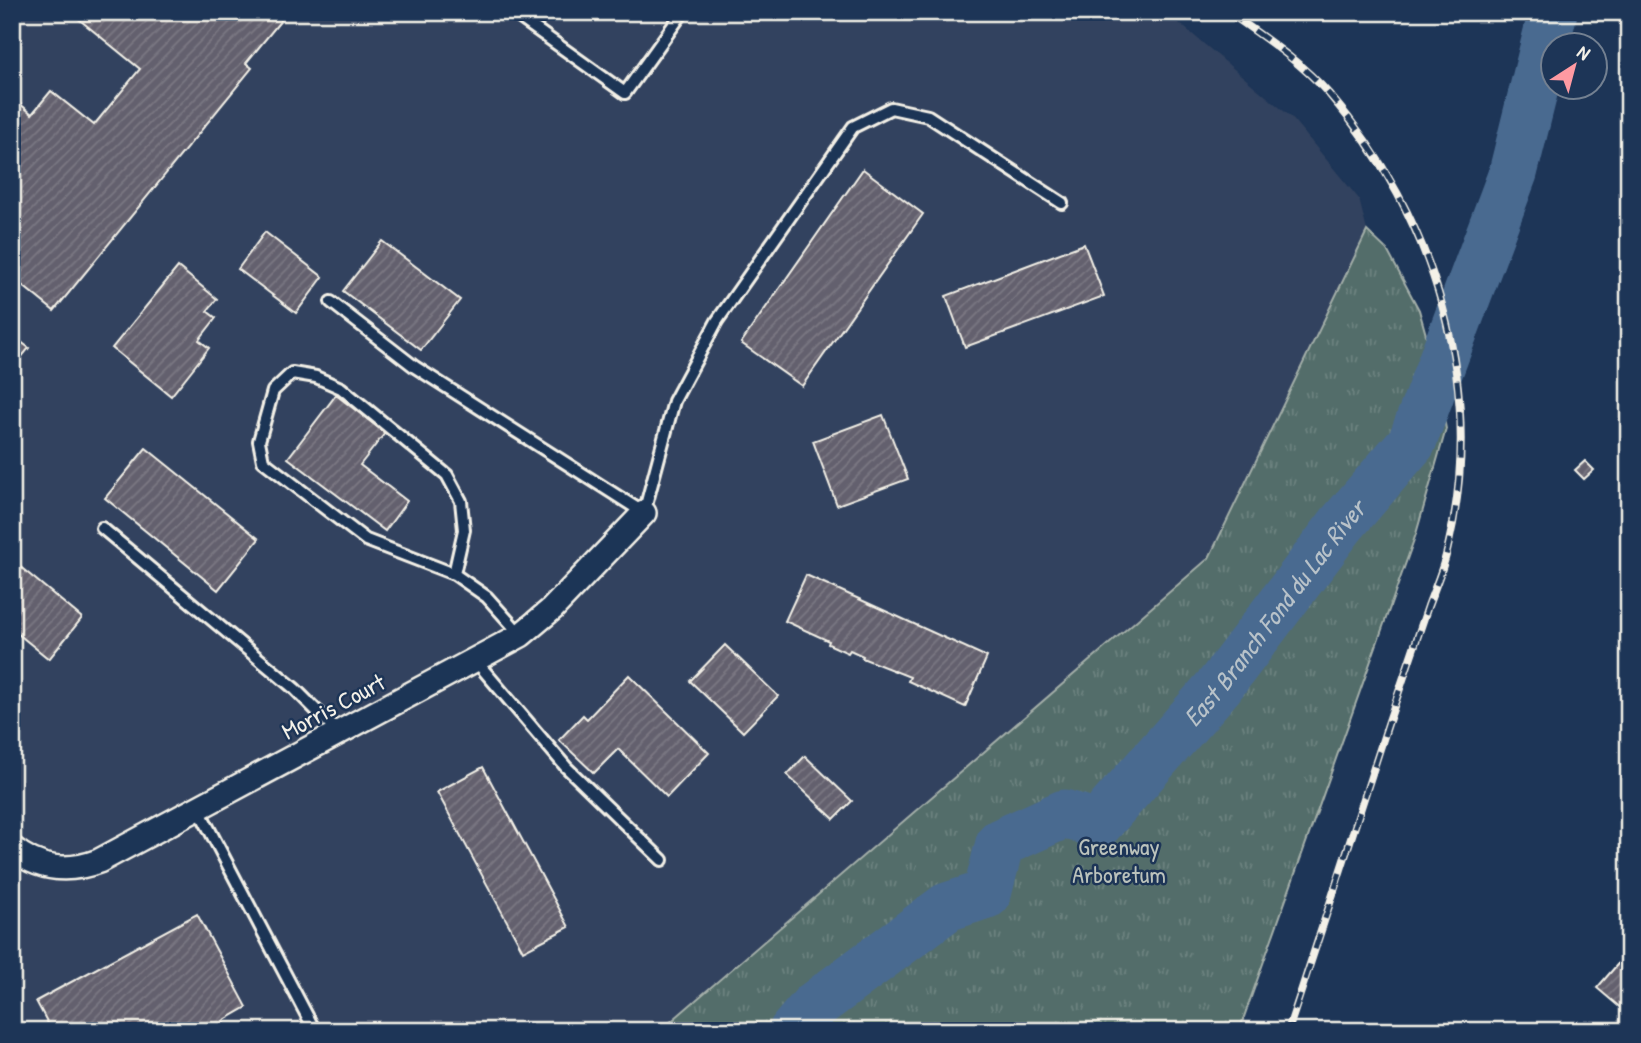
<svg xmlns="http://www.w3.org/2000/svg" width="1641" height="1043" font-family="'Patrick Hand',sans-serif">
<defs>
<pattern id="park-tufts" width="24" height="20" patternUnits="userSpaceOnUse" patternTransform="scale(1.75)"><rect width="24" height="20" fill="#536d6a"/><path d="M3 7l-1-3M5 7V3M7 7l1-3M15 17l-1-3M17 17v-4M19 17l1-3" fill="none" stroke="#6c827f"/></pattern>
<pattern id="building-hatch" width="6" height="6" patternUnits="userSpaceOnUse" patternTransform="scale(1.75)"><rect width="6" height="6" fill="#64616e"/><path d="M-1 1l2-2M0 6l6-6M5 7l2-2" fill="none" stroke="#7b7883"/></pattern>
</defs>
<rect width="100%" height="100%" fill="#1d3557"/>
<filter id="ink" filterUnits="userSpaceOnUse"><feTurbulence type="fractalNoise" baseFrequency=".0143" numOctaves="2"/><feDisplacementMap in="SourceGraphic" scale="14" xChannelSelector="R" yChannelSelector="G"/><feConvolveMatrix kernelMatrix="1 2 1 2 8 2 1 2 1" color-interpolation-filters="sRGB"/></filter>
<g filter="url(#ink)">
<!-- built -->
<path fill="#32425e" d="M12 12H1166L1291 117 1359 199 1367 231 1209 558 660 1031H12Z"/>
<!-- park -->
<path fill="url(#park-tufts)" stroke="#a4afa9" stroke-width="2" d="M1367 231 1387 250 1419 310 1430 349 1446 429 1416 534 1239 1031H660L1209 558Z"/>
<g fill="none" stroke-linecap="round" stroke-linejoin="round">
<!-- river -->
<path stroke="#4a6b90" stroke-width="49" id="s1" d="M793 1031 814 1006 947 907 987 894 1000 843 1064 814 1098 824 1220 685 1341 525 1412 442 1513 173 1553 12"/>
</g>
<!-- building -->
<path fill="url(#building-hatch)" stroke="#f4f1e8" stroke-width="2" d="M70 12H274L282 19 246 63 252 68 54 311 12 277V97L32 114 51 91 94 125 140 69Z
M863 169 923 214 802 386 741 343Z
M265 232 323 277 296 313 238 269Z
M382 241 460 300 421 350 343 291Z
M1084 244 1104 296 965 347 946 296Z
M178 267 217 299 207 311 216 318 199 340 209 348 171 396 112 348Z
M12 335 29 348 12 369Z
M336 395 385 433 360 465 407 501 385 531 288 458Z
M883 415 908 479 837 505 813 441Z
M146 448 259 539 218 590 105 498Z
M1585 461 1594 470 1584 479 1575 470Z
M18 565 82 618 49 659 12 629V573Z
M806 575 987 657 965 707 908 681 910 677 862 658 863 656 850 650 848 653 828 644 829 641 785 621Z
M725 645 778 696 743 732 690 681Z
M629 675 709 753 667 797 618 749 594 773 559 740 583 715 587 719Z
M805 756 852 801 834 819 787 775Z
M483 767 569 927 523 951 437 792Z
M197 914 247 1007 223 1021 228 1031H52L36 1001Z
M1629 951V1015L1597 988Z"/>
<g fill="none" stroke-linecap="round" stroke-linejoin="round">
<defs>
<path id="service" d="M512 12 625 93 683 12
M331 302 415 367 644 513 674 401 717 321 853 127 891 108 928 116 1062 203
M102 528 295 689 339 733
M454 574 464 530 461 501 447 475 341 388 316 377 292 373 273 391 259 441 263 461 366 540 454 574 487 597 521 635
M475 660 566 767 662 860
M198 808 315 1031"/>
<path id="minor" d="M12 848C39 870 67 873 99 861L521 635 552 609 644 513"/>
</defs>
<!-- service casing -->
<use href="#service" stroke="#f4f1e8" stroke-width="16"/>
<!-- minor casing -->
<use href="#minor" stroke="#f4f1e8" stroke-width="28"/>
<!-- service -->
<use href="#service" stroke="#1d3557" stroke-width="10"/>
<!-- minor -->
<use href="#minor" stroke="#1d3557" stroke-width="23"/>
<defs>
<path id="rail" d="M1228 12C1263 37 1300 61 1329 94 1435 216 1486 388 1448 547 1444 567 1435 587 1428 606 1415 645 1401 685 1388 724 1355 826 1322 929 1288 1031"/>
</defs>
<!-- rail casing -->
<use href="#rail" stroke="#f4f1e8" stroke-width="8"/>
<!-- rail -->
<use href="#rail" stroke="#1d3557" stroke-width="5" stroke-dasharray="16" stroke-linecap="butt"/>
</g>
</g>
<g text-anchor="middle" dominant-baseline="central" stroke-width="5" stroke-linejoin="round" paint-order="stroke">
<!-- street labels -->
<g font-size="24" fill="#f4f1e8" stroke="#1d3557">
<text transform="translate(333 706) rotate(-28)">Morris Court</text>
</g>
<!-- park labels -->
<g font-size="24" fill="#bcc3bc" stroke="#1d3557">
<text x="1119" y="846">Greenway<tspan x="1119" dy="28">Arboretum</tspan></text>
</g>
<!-- water labels -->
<g font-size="26" font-style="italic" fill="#b8c2c9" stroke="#1d3557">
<text stroke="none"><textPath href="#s1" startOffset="674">East Branch Fond du Lac River</textPath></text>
</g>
</g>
<!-- margin -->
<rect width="1641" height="1043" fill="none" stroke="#1d3557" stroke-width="42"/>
<rect x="21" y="21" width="1599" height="1001" fill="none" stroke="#f4f1e8" stroke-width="2.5" filter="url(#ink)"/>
<!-- north arrow -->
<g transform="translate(1574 66) rotate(36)"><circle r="33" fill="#1d3557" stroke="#738091" stroke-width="2"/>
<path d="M0-5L12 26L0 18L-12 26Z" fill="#ff9aa2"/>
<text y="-10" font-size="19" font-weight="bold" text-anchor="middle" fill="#f4f1e8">N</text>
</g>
</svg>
